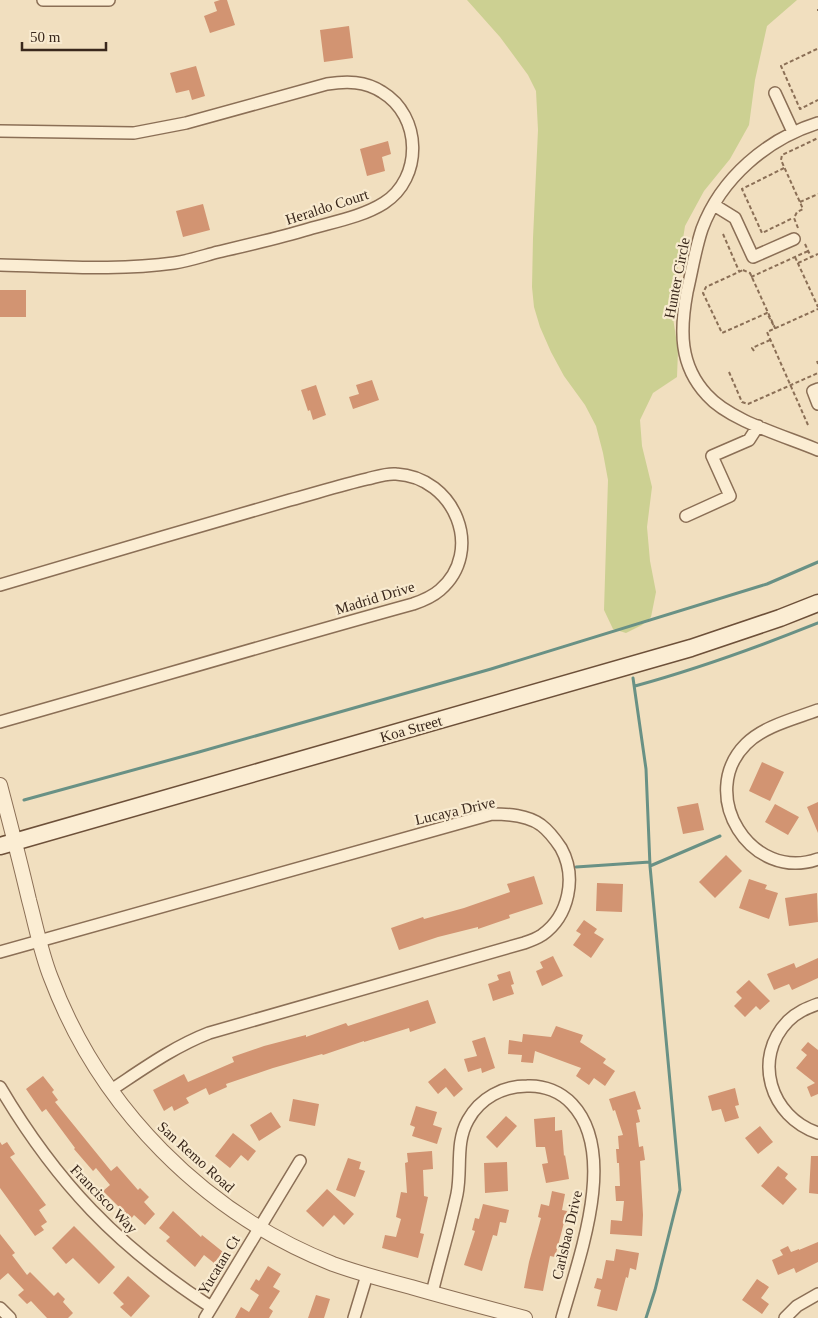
<svg xmlns="http://www.w3.org/2000/svg" width="818" height="1318" font-family="'Times New Roman',serif">
<rect width="100%" height="100%" fill="#f1dfbf"/>
<!-- green -->
<path fill="#ccd092" d="M467 0H797L767 26 755 80 749 125 730 159 704 191 685 226 680 258 670 299 678 350 677 377 653 393 640 420 642 446 652 487 647 527 650 561 656 592 651 617 642 625 626 633 613 629 604 610 608 480 603 453 596 426 585 405 564 376 551 352 540 327 534 307 532 287 533 238 538 130 536 91 528 75 500 37Z"/>
<g fill="none" stroke-linecap="round" stroke-linejoin="round">
<!-- stream -->
<path stroke="#699185" stroke-width="3" d="M633 678 646 769 650 866 680 1190 655 1290 646 1318
M635 686C697 669 758 647 818 623
M24 800 199 752 491 669 767 584 818 562
M650 866 720 836
M576 867 650 862"/>
</g>
<!-- building -->
<path fill="#d29472" d="M220 0H227L235 25 210 33 204 16 217 11 214 2Z
M349 26 353 58 324 62 320 30Z
M196 66 205 96 192 100 189 90 176 93 170 73Z
M388 141 391 154 382 157 385 171 367 176 360 149Z
M203 204 210 230 183 237 176 211Z
M0 290H26V317H0Z
M372 380 379 400 353 409 349 397 359 394 356 385Z
M316 385 326 415 313 420 310 410 308 411 301 390Z
M762 762 784 772 770 801 749 791Z
M818 802V833L807 807Z
M698 803 704 830 683 834 677 807Z
M775 804 799 817 788 835 765 822Z
M726 855 742 871 715 898 699 882Z
M534 876 543 904 509 915 510 918 478 929V927L438 937 399 950 391 928 423 917 424 919 464 908 510 892 507 884Z
M749 879 767 885 765 889 778 893 769 919 739 908Z
M597 883 623 884 622 912 596 911Z
M817 893 818 922 789 926 785 898Z
M584 920 597 929 594 933 604 939 591 958 573 945 581 934 576 931Z
M553 956 563 976 542 986 536 971 543 968 540 962Z
M818 958V978L792 990 789 984 774 990 767 974 794 963 796 968Z
M510 971 514 984 511 985 514 994 493 1001 488 984 499 980 497 975Z
M749 980 770 1001 760 1010 756 1006 745 1017 734 1006 742 998 736 992Z
M428 1000 436 1023 410 1032 409 1028 364 1042V1041L323 1055 322 1054 273 1068 226 1084 227 1087 209 1095 206 1088 186 1098 189 1103 174 1111 172 1106 164 1111 153 1090 184 1074 188 1082 234 1062 232 1057 264 1046 306 1035V1037L346 1023 348 1026Z
M556 1026 583 1035 580 1042 606 1059 603 1063 615 1071 605 1086 594 1078 589 1085 576 1076 581 1068 535 1051 533 1063 521 1062 522 1055 508 1054 509 1040 522 1042 523 1034 551 1037Z
M485 1037 495 1068 482 1073 481 1068 468 1072 464 1059 477 1056 472 1041Z
M808 1042 818 1050V1094L811 1097 807 1087 815 1083 796 1068 807 1055 801 1050Z
M445 1068 463 1089 454 1097 446 1087 438 1094 428 1082Z
M43 1076 54 1090 52 1092 58 1100 55 1102 111 1171 117 1166 138 1190 140 1188 149 1197 144 1202 155 1214 145 1225 134 1215 131 1219 103 1191 110 1185 96 1168 93 1171 74 1149 75 1148 46 1109 42 1112 26 1089Z
M735 1088 739 1105 735 1106 739 1118 725 1122 721 1109 712 1111 708 1096Z
M635 1091 641 1109 637 1110 640 1122 636 1123 639 1147 643 1146 645 1160 640 1161 643 1215 642 1236 610 1234 611 1220 622 1221 624 1201H616L615 1186H620L619 1163H617L616 1149H619L618 1136 623 1135 615 1110 613 1111 609 1099Z
M293 1099 319 1104 315 1126 289 1121Z
M416 1106 437 1112 433 1125 442 1128 437 1144 412 1136 415 1127 410 1125Z
M271 1112 281 1127 259 1141 250 1125Z
M506 1116 517 1126 497 1148 486 1137Z
M555 1117V1131L562 1130 564 1156 565 1155 569 1179 546 1183 542 1164 548 1163 545 1147H536L534 1119Z
M760 1126 773 1142 758 1154 745 1138Z
M233 1133 256 1151 248 1161 241 1155 230 1168 215 1156Z
M0 1142 2 1145 7 1142 15 1154 10 1157 46 1205 39 1210 47 1222 41 1226 44 1230 35 1236 0 1188Z
M432 1151 433 1169 423 1170 424 1196 428 1197 420 1233 424 1234 418 1258 382 1248 385 1235 396 1237 401 1219 396 1217 401 1192 407 1193 405 1163 408 1162 407 1153Z
M811 1156H818V1194L809 1193Z
M348 1158 361 1162 359 1169 365 1171 355 1197 336 1190Z
M507 1162 508 1191 485 1193 484 1163Z
M778 1166 788 1174 785 1178 797 1189 783 1205 761 1186Z
M327 1189 354 1214 344 1225 334 1215 323 1227 306 1211Z
M552 1191 565 1194 562 1210 567 1211 555 1257 550 1256 543 1291 524 1288 529 1262 541 1218 538 1217 541 1204 549 1206Z
M483 1204 509 1210 506 1223 500 1222 497 1236 493 1235 482 1271 464 1265 475 1231 472 1230 475 1218 479 1219Z
M173 1211 201 1237 202 1235 223 1252 214 1263 204 1255 195 1267 166 1241 170 1237 159 1228Z
M74 1226 115 1267 99 1284 73 1258 66 1264 52 1248Z
M0 1234 15 1253 12 1255 27 1275 30 1272 54 1296 58 1292 65 1299 63 1302 73 1313 68 1318H47L31 1301 27 1304 18 1295 24 1290 8 1273 0 1280Z
M818 1242V1262L796 1273 794 1268 778 1275 772 1260 783 1255 780 1250 788 1246 791 1252 799 1249V1250Z
M616 1249 639 1253 636 1270 630 1268 628 1278 626 1277 617 1311 597 1306 601 1290 594 1288 597 1278 602 1279 606 1260 614 1261Z
M268 1266 281 1274 273 1287 280 1291 269 1308 273 1311 269 1318H235L241 1307 249 1312 259 1295 250 1289 256 1279 259 1281Z
M128 1276 150 1296 131 1317 120 1307 124 1304 113 1293Z
M757 1279 769 1287 761 1298 769 1304 762 1314 742 1300Z
M316 1295 330 1299 324 1318H308Z"/>
<g fill="none" stroke-linecap="round" stroke-linejoin="round">
<defs>
<path id="minor" d="M43 0H109
M775 93 793 132
M818 123C767 139 721 178 702 229 695 250 692 271 687 292 680 330 679 365 707 395 730 421 785 436 818 450
M0 131 134 133 186 123 327 84C347 81 365 81 382 92 422 116 423 178 384 203 362 217 333 222 309 229 279 238 248 245 218 252 203 256 188 261 174 263 117 271 57 266 0 265
M714 205 735 218 753 257 794 239
M818 389 813 391 818 404
M686 516 730 496 712 456 749 440 758 426
M0 585C97 556 193 528 290 500 316 493 341 485 367 479 376 477 386 473 396 474 455 477 485 551 440 590 432 597 422 601 413 604 275 642 138 683 0 722
M818 710C794 719 764 726 746 744 696 794 751 883 818 859
M0 952 492 814C508 814 527 815 541 825 549 831 555 839 561 848 577 877 569 916 542 935 536 939 530 941 524 943L209 1033C173 1047 143 1069 111 1090
M818 1004C807 1008 797 1012 788 1021 752 1058 770 1117 818 1133
M0 1087C56 1182 118 1247 211 1307
M432 1293C440 1260 450 1227 457 1194 462 1169 455 1143 468 1120 480 1098 503 1086 527 1086 544 1085 561 1092 572 1104 619 1154 578 1260 562 1318
M0 1308 10 1318
M205 1318 300 1161
M354 1318 367 1275
M785 1318 797 1306 818 1294"/>
<path id="tertiary" d="M0 785C10 823 20 861 29 900 36 926 41 953 51 978 100 1108 204 1213 333 1264 358 1273 384 1280 411 1287 449 1298 487 1308 525 1318"/>
<path id="secondary" d="M0 846 691 648 780 618 818 603"/>
</defs>
<!-- minor casing -->
<use href="#minor" stroke="#8b6f56" stroke-width="14"/>
<!-- tertiary casing -->
<use href="#tertiary" stroke="#8b6f56" stroke-width="16"/>
<!-- secondary casing -->
<use href="#secondary" stroke="#6d5039" stroke-width="19"/>
<!-- path -->
<path stroke="#8b6f56" stroke-width="2" stroke-dasharray="4 2.5" stroke-linecap="butt" d="M818 9V11
M817 49 781 66 800 109 818 100
M784 168 742 189 762 233 793 218
M800 202 818 194
M798 228 794 218 797 212 803 209 781 160 782 155 818 138
M723 234 739 271
M805 244 811 257
M795 257 818 307
M798 263 818 254
M743 270 750 273 775 328 767 313 722 333 703 293 706 287Z
M751 277 808 251
M754 351 752 348 770 340
M817 361 818 364
M729 372 742 402 748 404 818 373
M808 425 767 332 818 309"/>
<!-- minor -->
<use href="#minor" stroke="#fbedd3" stroke-width="11"/>
<!-- tertiary -->
<use href="#tertiary" stroke="#fbedd3" stroke-width="14"/>
<!-- secondary -->
<use href="#secondary" stroke="#fbedd3" stroke-width="16"/>
</g>
<g text-anchor="middle" dominant-baseline="central" stroke-width="4.5" stroke-linejoin="round" paint-order="stroke">
<!-- street labels -->
<g font-size="15" fill="#3a281c" stroke="#f8eacf">
<text transform="translate(327 207) rotate(-18)">Heraldo Court</text>
<text transform="translate(677 278) rotate(-79)">Hunter Circle</text>
<text transform="translate(375 598) rotate(-17)">Madrid Drive</text>
<text transform="translate(411 729) rotate(-16)">Koa Street</text>
<text transform="translate(455 811) rotate(-13)">Lucaya Drive</text>
<text transform="translate(196 1157) rotate(42)">San Remo Road</text>
<text transform="translate(104 1199) rotate(46)">Francisco Way</text>
<text transform="translate(567 1235) rotate(-77)">Carlsbao Drive</text>
<text transform="translate(219 1265) rotate(-59)">Yucatan Ct</text>
</g>
</g>
<!-- scale -->
<path d="M22 42v8h84v-8" fill="none" stroke="#3a281c" stroke-width="2.5"/>
<text x="30" y="42" font-size="15" fill="#3a281c" stroke="#f8eacf" stroke-width="4" paint-order="stroke">50 m</text>
</svg>
